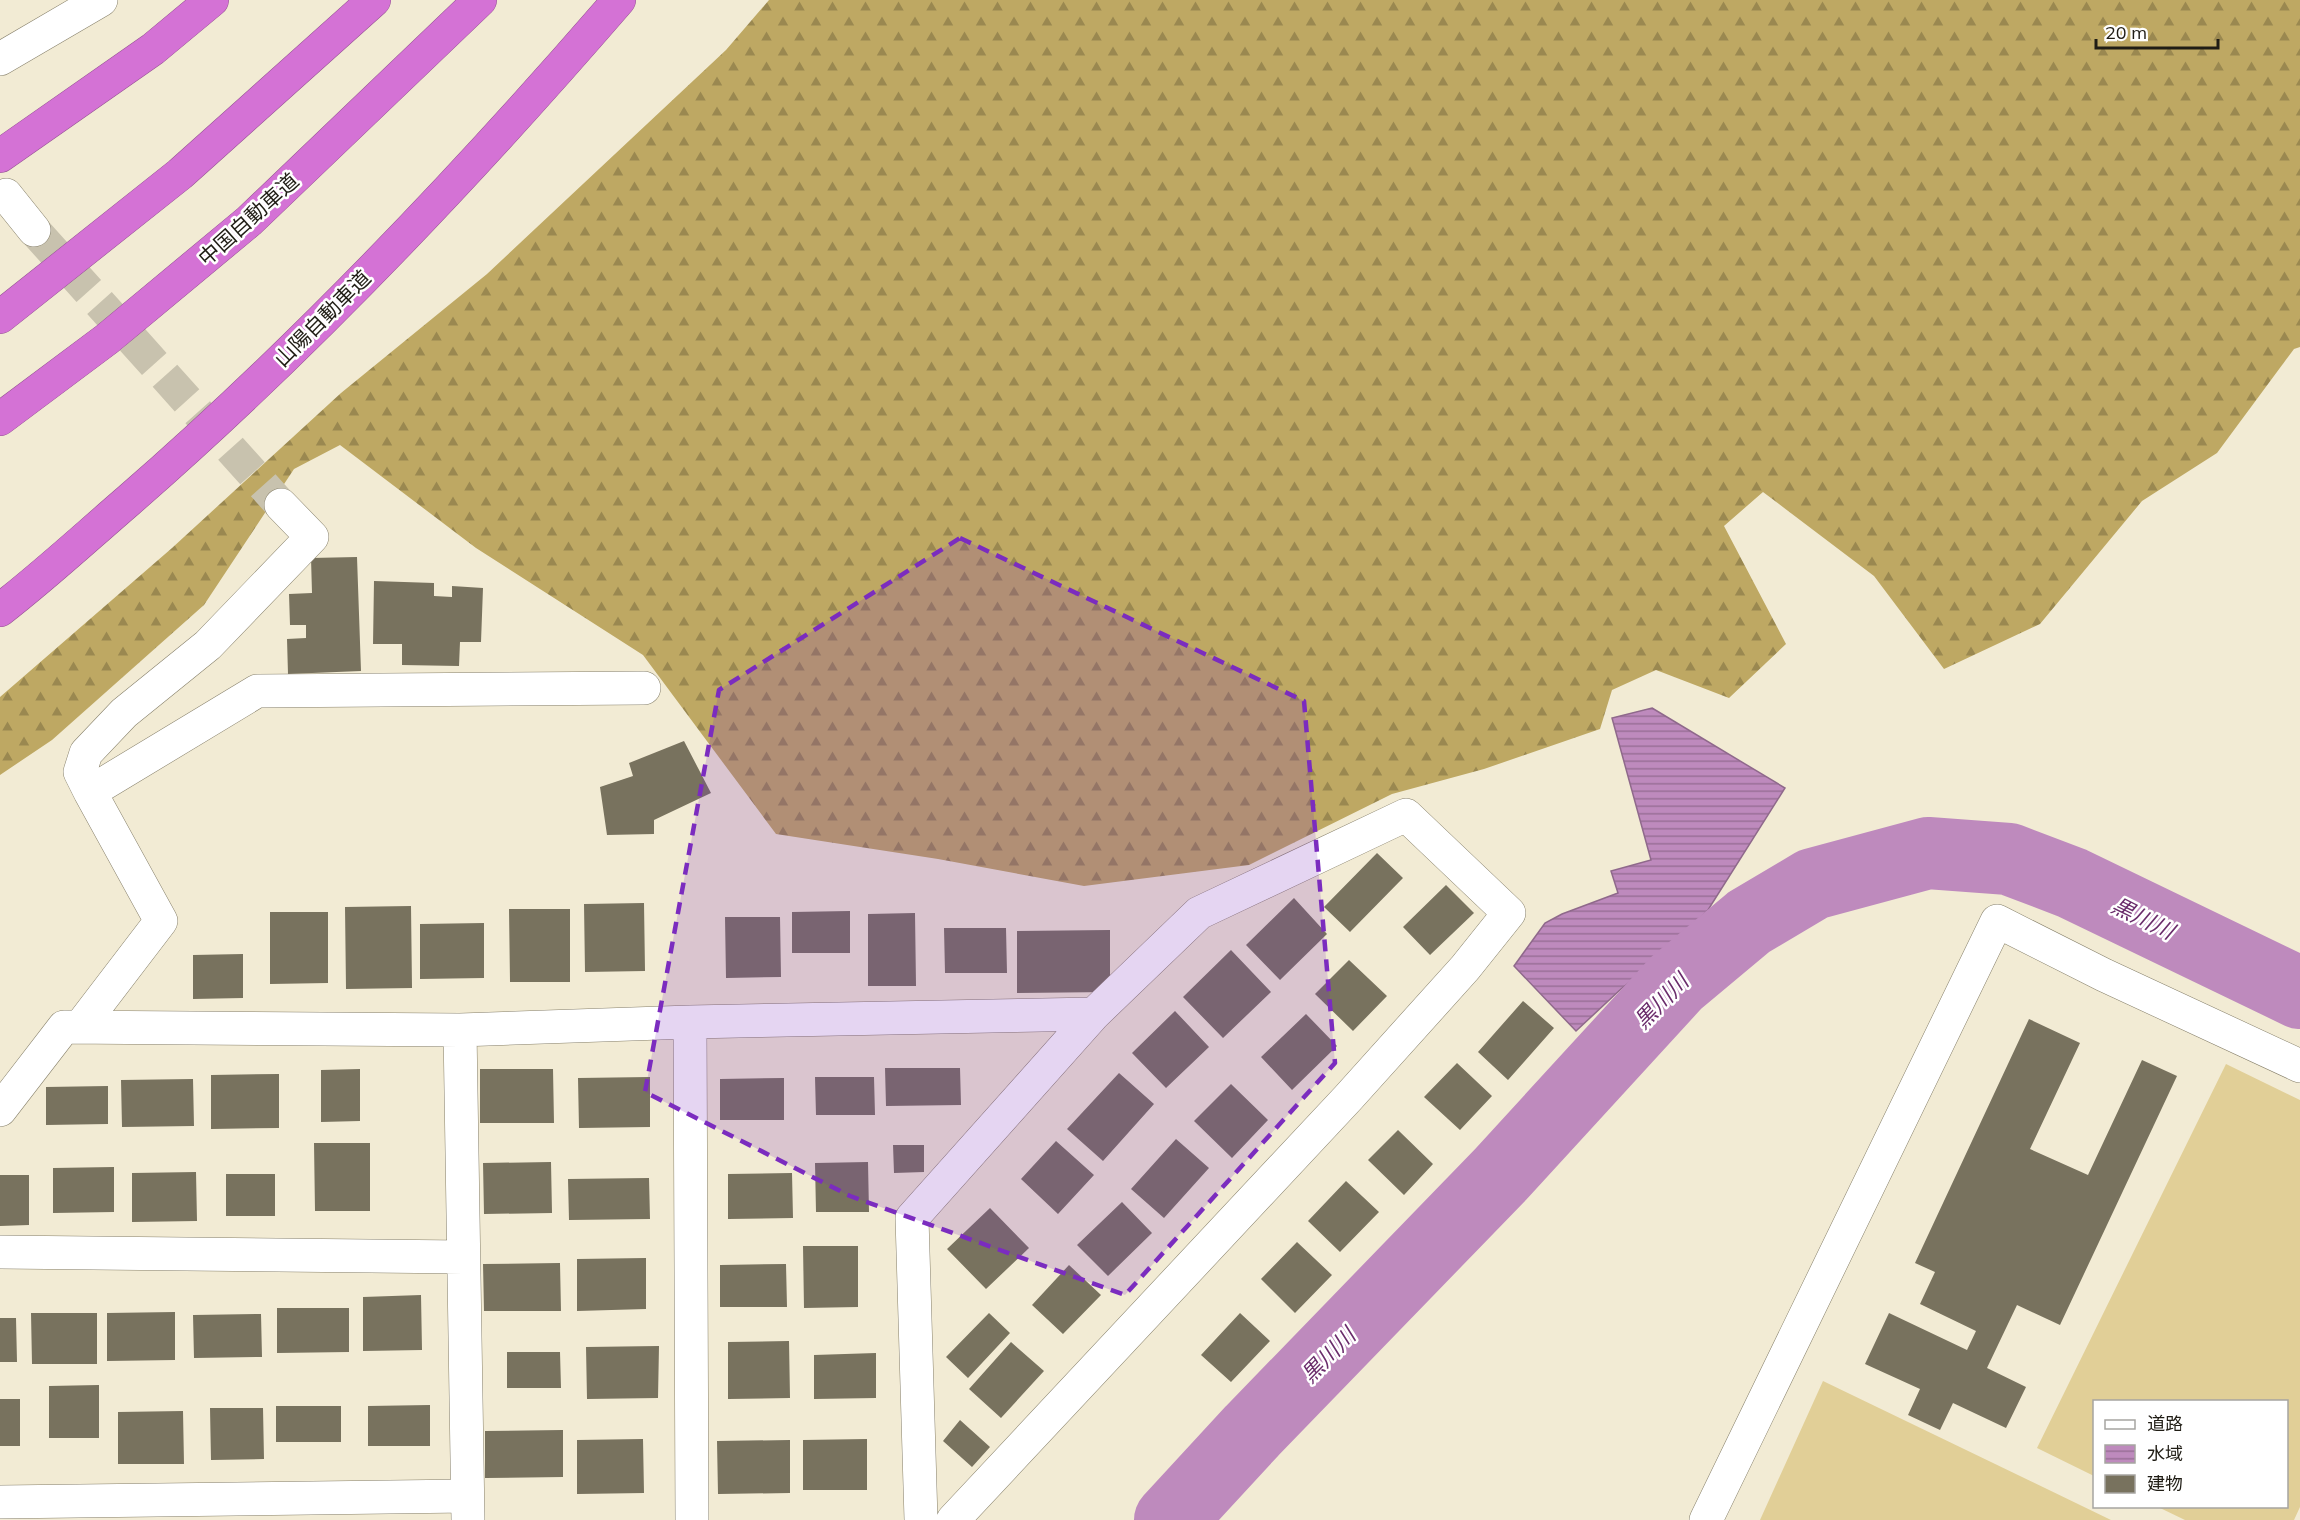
<svg xmlns="http://www.w3.org/2000/svg" width="2300" height="1520" font-family="Mulish,'Noto Sans JP',sans-serif">
<defs>
<pattern id="forest-firs" width="22" height="20" patternUnits="userSpaceOnUse" patternTransform="scale(1.5)"><rect width="22" height="20" fill="#bea863"/><path d="M5 1l3.5 6h-7zM16 11l3.5 6h-7z" fill="#9a8850"/></pattern>
<pattern id="water-rules" width="6" height="5" patternUnits="userSpaceOnUse" patternTransform="scale(1.5)"><rect width="6" height="5" fill="#be8abd"/><path d="M0 2.5h6" fill="none" stroke="#9a7098"/></pattern>
</defs>
<rect width="100%" height="100%" fill="#f2ebd4"/>
<!-- forest -->
<path fill="url(#forest-firs)" d="M769 0H2300V347L2294 349 2217 453 2142 501 2040 624 1944 669 1874 576 1763 492 1724 526 1786 644 1729 698 1656 670 1612 690 1600 729 1484 769 1392 794 1249 865 1084 886 938 859 776 834 643 655 476 548 340 445 294 469 204 605 52 740 0 775V697L172 548 341 393 487 274 726 50Z"/>
<!-- pitch -->
<path fill="#e1cf97" d="M2226 1064 2300 1100V1507L2294 1520H2185L2158 1507 2286 1506V1402H2094V1476L2037 1448Z
M1823 1381 2111 1520H1760Z"/>
<!-- water -->
<path fill="url(#water-rules)" stroke="#8f698b" stroke-width="1.5" d="M1652 708 1785 788 1708 910 1660 958 1621 989 1576 1031 1514 966 1545 923 1562 914 1618 893 1611 871 1651 860 1612 718Z"/>
<g fill="none" stroke-linecap="round" stroke-linejoin="round">
<!-- river -->
<path stroke="#be8abd" stroke-width="72" d="M1170 1520 1252 1431 1501 1174 1676 983 1749 922 1813 884 1928 853 2009 859 2072 883 2300 993"/>
</g>
<!-- building -->
<path fill="#78725e" d="M357 557 361 671 288 674 287 639 306 638V625H290L289 594 312 593 311 558Z
M374 581 434 583V596L452 597V586L483 588 481 642H460L459 666 402 665V644H373Z
M684 741 711 793 654 820V834L607 835 600 787 633 776 629 763Z
M1377 853 1403 878 1350 932 1324 907Z
M1446 885 1474 913 1430 955 1403 927Z
M1294 898 1327 934 1280 980 1246 945Z
M644 903 645 971 585 972 584 904Z
M411 906 412 988 346 989 345 907Z
M509 909H570V982H510Z
M850 911V953H792V912Z
M270 912H328V983L270 984Z
M915 913 916 986H868V914Z
M725 917H780L781 977 726 978Z
M484 923V978L420 979V924Z
M944 928H1006L1007 973H945Z
M1110 930V992L1017 993V931Z
M1231 950 1271 992 1223 1038 1183 997Z
M243 954V998L193 999V955Z
M1349 960 1387 996 1353 1031 1315 994Z
M1523 1001 1554 1028 1508 1080 1478 1052Z
M1175 1011 1209 1047 1166 1088 1132 1053Z
M1306 1014 1337 1046 1292 1090 1261 1057Z
M2029 1019 2080 1043 2030 1149 2088 1175 2142 1060 2177 1076 2060 1325 2017 1305 1987 1368 2026 1387 2006 1428 1953 1403 1940 1430 1908 1415 1920 1389 1865 1364 1889 1313 1967 1350 1976 1331 1920 1304 1935 1272 1915 1263Z
M1457 1063 1492 1096 1460 1130 1424 1097Z
M885 1068H960L961 1105 886 1106Z
M360 1069V1121L321 1122V1070Z
M480 1069H553L554 1123H480Z
M1119 1073 1154 1104 1103 1161 1067 1129Z
M279 1074V1128L211 1129V1075Z
M650 1077V1127L579 1128 578 1078Z
M815 1077H874L875 1115H816Z
M784 1078V1120H720V1079Z
M193 1079 194 1126 122 1127 121 1080Z
M1231 1084 1268 1120 1232 1158 1194 1121Z
M108 1086V1124L46 1125V1087Z
M1398 1130 1433 1164 1404 1195 1368 1160Z
M1176 1139 1209 1168 1164 1218 1131 1189Z
M1056 1141 1094 1175 1058 1214 1021 1179Z
M314 1143H370V1211H315Z
M893 1145H924V1172L894 1173Z
M551 1162 552 1213 484 1214 483 1163Z
M868 1162 869 1212H816L815 1163Z
M114 1167V1212L53 1213V1168Z
M196 1172 197 1221 132 1222V1173Z
M792 1173 793 1218 728 1219V1174Z
M226 1174H275V1216H226Z
M0 1175H29V1225L0 1226Z
M649 1178 650 1219 569 1220 568 1179Z
M1346 1181 1379 1212 1340 1252 1308 1221Z
M1122 1202 1152 1233 1108 1276 1077 1245Z
M990 1208 1029 1248 986 1289 947 1249Z
M1297 1242 1332 1275 1295 1313 1261 1279Z
M803 1246H858V1307L804 1308Z
M646 1258V1309L577 1311V1259Z
M560 1263 561 1311H484L483 1264Z
M786 1264 787 1307H720V1265Z
M1069 1265 1101 1295 1063 1334 1032 1305Z
M421 1295 422 1350 363 1351V1297Z
M277 1308H349V1352L277 1353Z
M175 1312V1360L107 1361V1313Z
M31 1313H97V1364H32Z
M989 1313 1010 1333 968 1378 946 1357Z
M1240 1313 1270 1341 1231 1382 1201 1355Z
M261 1314 262 1357 194 1358 193 1315Z
M0 1318H16L17 1362H0Z
M789 1341 790 1398 728 1399V1342Z
M1011 1342 1044 1371 1001 1418 969 1389Z
M659 1346 658 1398 587 1399 586 1347Z
M507 1352H560L561 1388H507Z
M876 1353V1398L814 1399V1355Z
M99 1385V1438H49V1386Z
M0 1399H20V1446H0Z
M430 1405V1446H368V1406Z
M276 1406H341V1442H276Z
M210 1408H263L264 1459 211 1460Z
M183 1411 184 1464H118V1412Z
M960 1420 990 1447 972 1467 943 1441Z
M563 1430V1477L485 1478V1431Z
M643 1439 644 1493 577 1494V1440Z
M867 1439V1490H803V1440Z
M790 1440V1493L718 1494 717 1441Z"/>
<g fill="none" stroke-linecap="round" stroke-linejoin="round">
<!-- street-tunnel -->
<path stroke="#c8c2ae" stroke-width="33" stroke-dasharray="33 16" stroke-linecap="butt" d="M34 230 281 505"/>
<defs>
<path id="street" d="M0 59 101 0
M6 195 34 230
M90 792 80 772 86 753 124 713 208 645 312 537 281 505
M690 1022 692 1520
M80 1027 161 921 90 792 257 691 644 688
M460 1030 468 1520
M0 1110 64 1027 460 1030 690 1022 1094 1014 1199 913 1406 815 1509 913 1465 968 1348 1098 953 1520
M0 1252 463 1257
M0 1502 467 1496
M921 1520 912 1218 1094 1014
M1706 1520 1997 921 2104 975 2300 1066"/>
<path id="highway" d="M0 156 153 49 212 0
M0 317 180 174 374 0
M0 419 107 339 249 221 480 0
M0 610C44 576 85 538 128 501 304 348 466 177 619 0"/>
</defs>
<!-- street casing -->
<use href="#street" stroke="#87806b" stroke-width="34"/>
<!-- highway casing -->
<use href="#highway" stroke="#955492" stroke-width="34"/>
<!-- street -->
<use href="#street" stroke="#fff" stroke-width="33"/>
<!-- highway -->
<use href="#highway" stroke="#d472d5" stroke-width="33"/>
</g>
<!-- marked area -->
<path fill="#7b2cbf" fill-opacity="0.2" stroke="#7b2cbf" stroke-width="4.5" stroke-dasharray="12 8" stroke-linejoin="round" d="M960 538 1304 701 1335 1063 1125 1295 850 1196 645 1092 719 690Z"/>
<g text-anchor="middle" dominant-baseline="central" stroke-width="5" stroke-linejoin="round" paint-order="stroke">
<!-- street labels -->
<g font-size="21" fill="#201d15" stroke="#fff">
<text transform="translate(248 219) rotate(-42)">中国自動車道</text>
<text transform="translate(322 318) rotate(-45)">山陽自動車道</text>
</g>
<!-- water labels -->
<g font-size="22" font-style="italic" fill="#6a2c6b" stroke="#fff">
<text transform="translate(2143 918) rotate(26)">黒川川</text>
<text transform="translate(1661 1001) rotate(-46)">黒川川</text>
<text transform="translate(1328 1355) rotate(-46)">黒川川</text>
</g>
</g>
<!-- legend -->
<rect x="2093" y="1400" width="195" height="108" fill="#ffffff" stroke="#a6a5a1" stroke-width="1.5"/>
<rect x="2105" y="1420" width="30" height="9" fill="#ffffff" stroke="#a6a5a1" stroke-width="1.5"/>
<text x="2147" y="1430" font-size="18" fill="#201d15">道路</text>
<rect x="2105" y="1445" width="30" height="18" fill="url(#water-rules)" stroke="#a6a5a1" stroke-width="1.5"/>
<text x="2147" y="1460" font-size="18" fill="#201d15">水域</text>
<rect x="2105" y="1475" width="30" height="18" fill="#78725e" stroke="#a6a5a1" stroke-width="1.5"/>
<text x="2147" y="1490" font-size="18" fill="#201d15">建物</text>
<!-- scale -->
<path d="M2096 39v9h122v-9" fill="none" stroke="#201d15" stroke-width="3"/>
<text x="2105" y="39" font-size="18" fill="#201d15" stroke="#ffffff" stroke-width="4.5" paint-order="stroke">20 m</text>
</svg>
